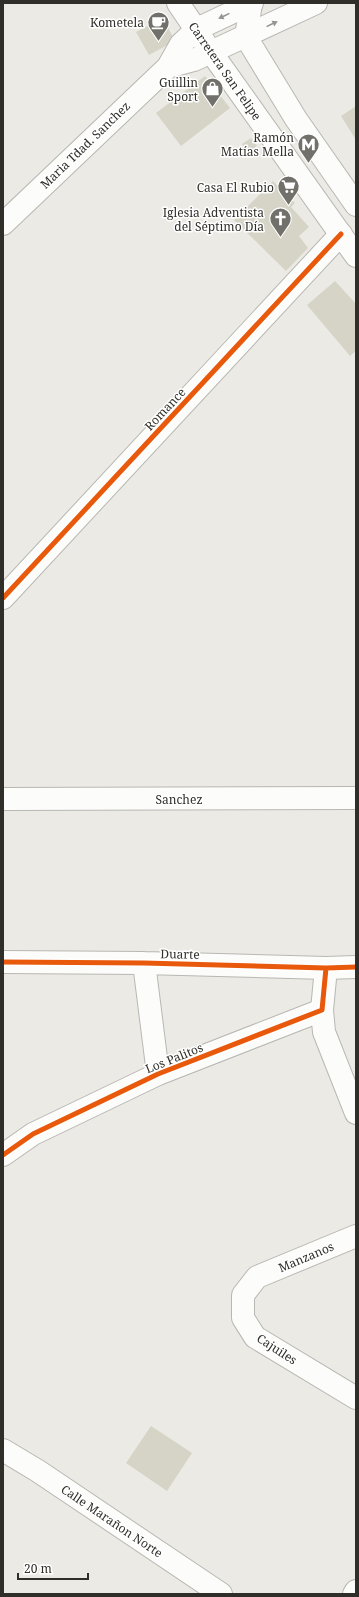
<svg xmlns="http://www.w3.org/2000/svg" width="359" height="1597" font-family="'Noto Serif',serif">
<rect width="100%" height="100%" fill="#eceae4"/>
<!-- building -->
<path fill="#d6d3c7" d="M163 18 175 41 149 55 136 32Z
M205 76 230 108 181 146 156 113Z
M356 106V140L341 116Z
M251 138 257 146 248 152 242 144Z
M273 181 295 203 291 207 309 227 299 236 308 248 286 271 234 220Z
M335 281 356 304V351L350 356 307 305Z
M151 1426 192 1453 167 1491 126 1463Z"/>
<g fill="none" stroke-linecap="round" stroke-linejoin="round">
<defs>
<path id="minor" d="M251 3 246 37 296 119 356 205
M168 67 194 60 211 52
M3 224 168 67 181 44 197 29
M3 598 341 234
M3 799 356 798
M3 962 144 963 326 968 356 967
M144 963 158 1074
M322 1010 324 1032 356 1113
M3 1155 33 1134 158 1074 322 1010 326 968
M356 1236 257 1277 243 1295V1318L255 1337 356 1398
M3 1450 38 1471 221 1594
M354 1594 356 1591"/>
<path id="major" d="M178 3 211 52 356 256
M197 29 252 3
M211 52 316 3"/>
</defs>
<!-- minor casing -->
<use href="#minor" stroke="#b8b7b2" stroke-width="24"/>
<!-- major casing -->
<use href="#major" stroke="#b8b7b2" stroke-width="24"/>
<!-- minor -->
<use href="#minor" stroke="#fcfcfb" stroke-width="22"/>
<!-- major -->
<use href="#major" stroke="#fcfcfb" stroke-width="22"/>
<defs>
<path id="cycleway" d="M3 598 341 234
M3 962 144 963 326 968 356 967
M3 1155 33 1134 158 1074 322 1010 326 968"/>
</defs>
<!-- cycleway casing -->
<use href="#cycleway" stroke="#fff" stroke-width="8"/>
<!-- cycleway -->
<use href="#cycleway" stroke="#e8590c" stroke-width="5"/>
</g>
<!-- one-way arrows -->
<defs><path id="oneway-solid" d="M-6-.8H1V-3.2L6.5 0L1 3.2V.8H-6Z"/></defs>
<g fill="#969592">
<use href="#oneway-solid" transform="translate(224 16) rotate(154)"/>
<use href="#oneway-solid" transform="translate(272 24) rotate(-26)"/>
</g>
<!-- icons -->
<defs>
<symbol id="cafe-pin" viewBox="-11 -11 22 30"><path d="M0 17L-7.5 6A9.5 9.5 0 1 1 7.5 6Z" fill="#71706a" stroke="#fff"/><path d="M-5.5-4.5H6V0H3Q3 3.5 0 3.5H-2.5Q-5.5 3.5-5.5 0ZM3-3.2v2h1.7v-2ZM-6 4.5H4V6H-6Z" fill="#fff"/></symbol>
<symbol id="shop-pin" viewBox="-11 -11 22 30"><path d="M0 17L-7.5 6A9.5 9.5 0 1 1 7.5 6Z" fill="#71706a" stroke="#fff"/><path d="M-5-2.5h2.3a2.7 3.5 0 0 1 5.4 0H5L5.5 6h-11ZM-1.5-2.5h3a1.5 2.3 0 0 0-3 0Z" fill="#fff"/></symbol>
<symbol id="metro-pin" viewBox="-11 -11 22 30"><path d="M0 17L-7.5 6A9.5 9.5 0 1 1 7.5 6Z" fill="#71706a" stroke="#fff"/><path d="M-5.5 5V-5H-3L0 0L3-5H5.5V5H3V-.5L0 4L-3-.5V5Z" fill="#fff"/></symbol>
<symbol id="supermarket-pin" viewBox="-11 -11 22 30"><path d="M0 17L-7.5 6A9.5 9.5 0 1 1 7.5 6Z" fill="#71706a" stroke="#fff"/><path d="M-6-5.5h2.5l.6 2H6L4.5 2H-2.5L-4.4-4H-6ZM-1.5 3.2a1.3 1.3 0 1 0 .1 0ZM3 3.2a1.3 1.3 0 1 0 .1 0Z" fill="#fff"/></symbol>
<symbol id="church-pin" viewBox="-11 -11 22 30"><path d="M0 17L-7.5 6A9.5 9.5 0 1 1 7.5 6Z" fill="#71706a" stroke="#fff"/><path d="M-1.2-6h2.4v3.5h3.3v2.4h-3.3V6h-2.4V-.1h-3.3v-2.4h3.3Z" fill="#fff"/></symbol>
</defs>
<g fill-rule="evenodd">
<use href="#cafe-pin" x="146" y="10" width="25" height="34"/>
<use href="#shop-pin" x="200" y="76" width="25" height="34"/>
<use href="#metro-pin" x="296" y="132" width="25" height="34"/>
<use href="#supermarket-pin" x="276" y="174" width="25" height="34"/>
<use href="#church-pin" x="268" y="206" width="25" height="34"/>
</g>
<g text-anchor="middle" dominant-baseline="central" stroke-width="3" stroke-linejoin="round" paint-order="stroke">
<!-- poi labels -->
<g font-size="12" fill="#2f2e29" stroke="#fff" text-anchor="end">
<text x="144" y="22">Kometela</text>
<text x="198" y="82">Guillin<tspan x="198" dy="14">Sport</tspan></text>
<text x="294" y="137">Ramón<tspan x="294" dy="14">Matías Mella</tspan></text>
<text x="274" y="187">Casa El Rubio</text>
<text x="264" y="212">Iglesia Adventista<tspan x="264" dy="14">del Séptimo Día</tspan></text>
</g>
<!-- street labels -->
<g font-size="12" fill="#2f2e29" stroke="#fff">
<text transform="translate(225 71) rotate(55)">Carretera San Felipe</text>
<text transform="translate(85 145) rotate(-44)">Maria Tdad. Sanchez</text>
<text transform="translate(165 409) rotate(-47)">Romance</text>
<text x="179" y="799">Sanchez</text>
<text transform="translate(180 954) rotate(1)">Duarte</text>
<text transform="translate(174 1058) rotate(-22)">Los Palitos</text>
<text transform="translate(306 1257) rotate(-23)">Manzanos</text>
<text transform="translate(277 1349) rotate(33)">Cajuiles</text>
<text transform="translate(112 1521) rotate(34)">Calle Marañon Norte</text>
</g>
</g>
<!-- border -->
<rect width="359" height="1597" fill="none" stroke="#2f2e29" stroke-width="8"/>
<!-- scale -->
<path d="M18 1573v6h70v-6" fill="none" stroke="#2f2e29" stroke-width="2"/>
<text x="24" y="1573" font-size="12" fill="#2f2e29" stroke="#ffffff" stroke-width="3" paint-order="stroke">20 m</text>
</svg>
